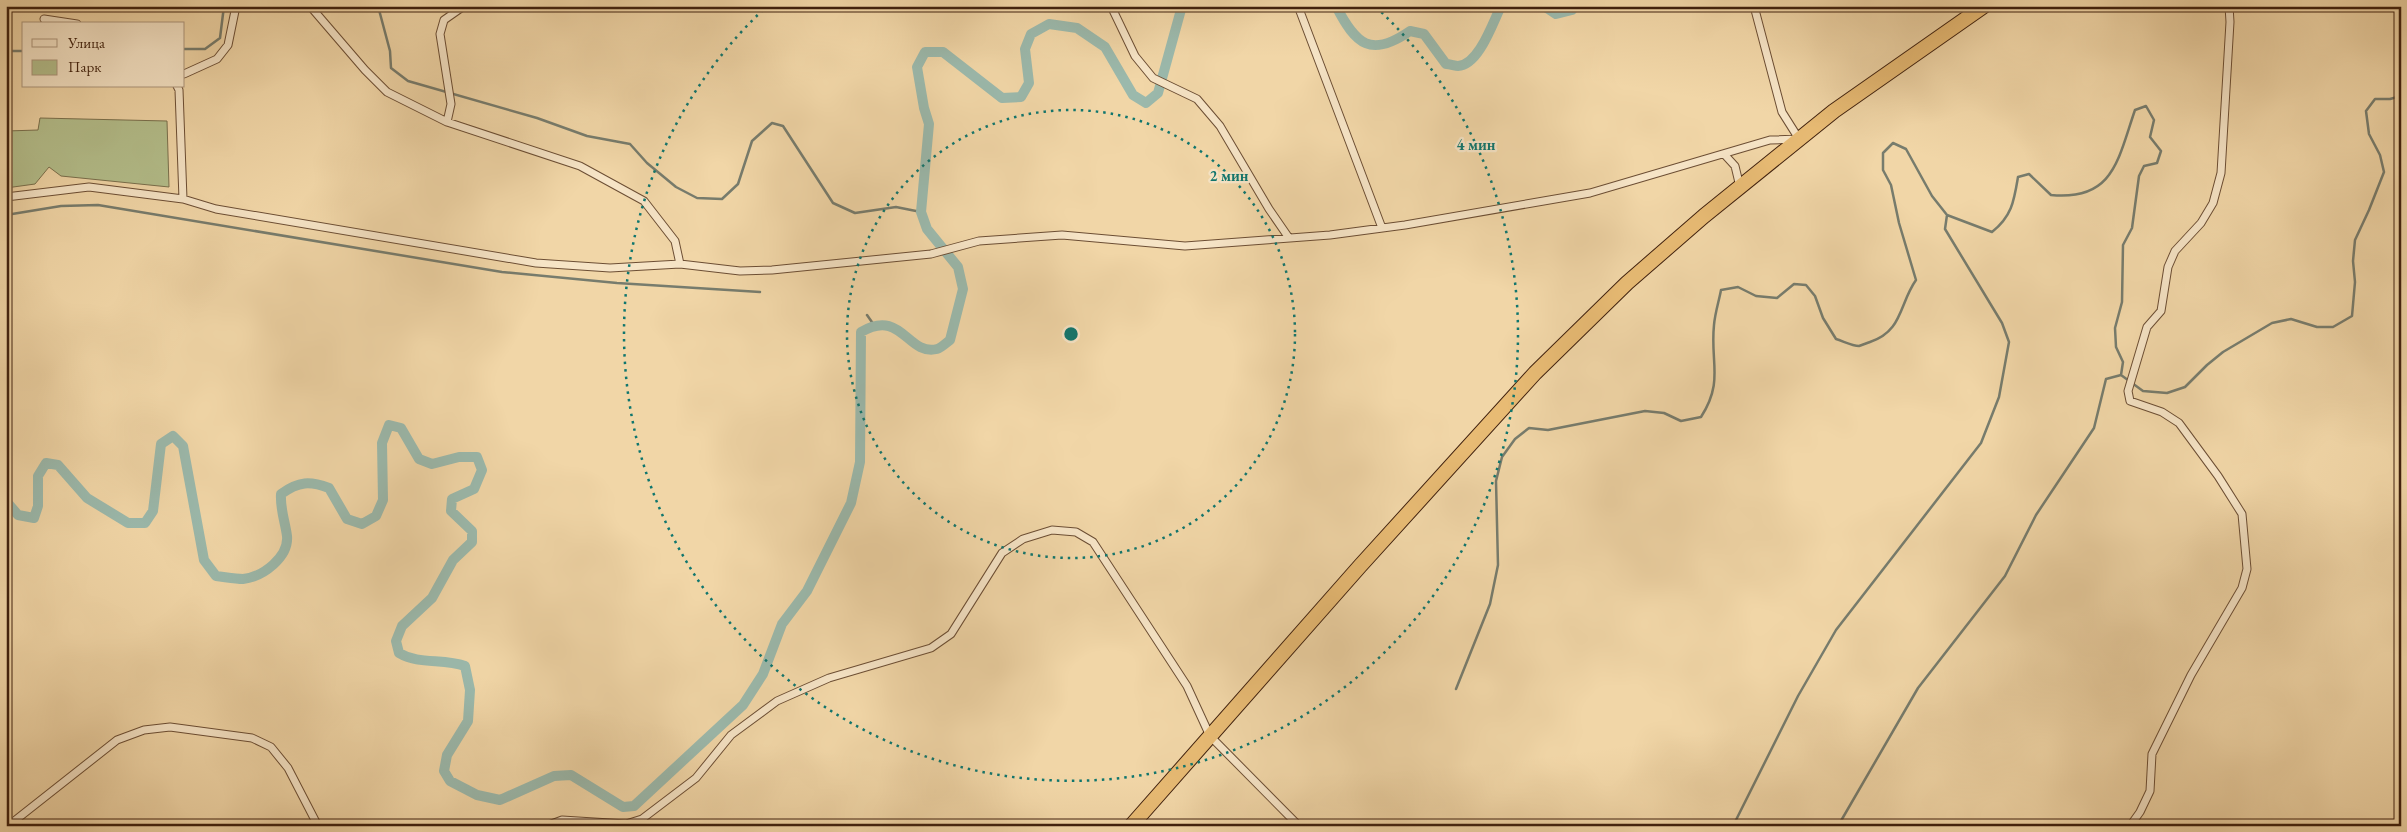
<svg xmlns="http://www.w3.org/2000/svg" width="2407" height="832" font-family="'EB Garamond',serif">
<rect width="100%" height="100%" fill="#f1d6a7"/>
<filter id="stains"><feTurbulence type="fractalNoise" baseFrequency=".004" numOctaves="4"/><feColorMatrix values="0 0 0 0 .2 0 0 0 0 .09 0 0 0 0 .02 0 0 0 .5 -.17"/></filter>
<radialGradient id="worn" r=".72"><stop offset=".6" stop-color="#630" stop-opacity="0"/><stop offset="1" stop-color="#630" stop-opacity=".3"/></radialGradient>
<!-- green -->
<path fill="#b4bf8c" stroke="#7a704d" d="M40 118 167 121 169 187 61 176 49 167 35 184 6 188V131L38 130Z"/>
<g fill="none" stroke-linecap="round" stroke-linejoin="round">
<!-- stream -->
<path stroke="#777c6d" stroke-width="2.5" d="M378 6 390 51 391 68 408 81 537 118 587 136 630 144 647 163 676 187 697 198 722 199 738 184 752 141 772 123 783 126 833 203 855 213 896 207 921 212
M184 49H205L220 38 224 6
M6 51H24
M6 215 61 206 98 205 502 272 617 283 760 292
M867 315 874 325
M1456 689 1490 604 1498 565 1496 481 1502 457 1515 439 1529 428 1548 430 1645 411 1664 413 1681 421 1701 417C1724 381 1710 363 1714 325 1715 313 1719 301 1721 290L1738 287 1756 296 1777 298 1794 284 1806 285 1815 296 1823 318 1836 339C1843 341 1852 346 1859 346 1862 345 1867 343 1870 342 1903 331 1899 304 1916 280L1899 223 1891 185 1883 170V153L1893 143 1906 149 1932 196 1947 215 1992 232C2012 216 2014 201 2018 177L2029 174 2051 195C2114 201 2118 159 2135 110L2146 106 2154 120 2150 137 2161 151 2157 163 2144 166 2139 176 2132 228 2123 245 2122 302 2115 328 2116 347 2123 362 2121 375 2143 391 2167 393 2185 387 2207 365 2223 352 2272 323 2291 319 2317 327H2333L2352 316 2355 282 2353 261 2355 240 2369 210 2384 172 2380 155 2369 134 2366 111 2375 99H2390L2401 96
M1733 826 1798 696 1836 630 1981 443 1999 397 2009 342 2002 323 1945 229 1947 215
M1838 826 1918 688 2005 576 2036 515 2094 428 2106 379 2121 375"/>
<!-- canal -->
<path stroke="#9bb9ac" stroke-width="10" d="M1336 6C1356 45 1371 58 1410 31L1424 34 1446 64C1450 64 1455 66 1458 66 1479 65 1493 22 1501 6
M1544 6 1556 14 1572 10 1575 6
M6 501 18 515 34 518 38 506V476L46 463 58 465 87 498 128 523H145L153 511 161 444 173 436 183 446 204 560 216 576C225 577 235 579 243 579 263 577 289 557 287 536 285 521 280 509 281 494 299 481 310 481 329 488L347 519 362 524 376 516 383 500 382 443 389 425 401 428 419 459 432 464 459 457H477L482 470 474 489 452 499 451 511 472 531V542L453 560 432 598 402 626 396 641 399 653C419 665 443 658 465 666L470 690 468 721 447 755 444 771 450 781 477 795 500 800 554 776 571 775 623 807 634 806 743 705 763 674 782 624 807 591 851 503 860 462 861 332C902 308 907 356 937 349 941 348 946 343 950 340L963 289 958 267 927 229 921 212 929 124 924 108 917 67 925 52H943L1002 98 1021 97 1029 83 1025 49 1031 34 1049 24 1077 28 1105 47 1133 95 1146 103 1158 93 1182 6
M6 645V657"/>
<defs>
<path id="street" d="M310 6 365 70 387 92 447 122 580 166 644 201 675 241 680 264
M1111 6 1135 56 1153 78 1197 99 1220 126 1269 209 1289 238
M1298 6 1382 228
M44 19 77 24
M184 74 217 59 228 45 236 6
M177 86 179 90 183 199
M447 122 451 104 440 34 444 20 464 6
M1724 154 1735 166 1740 187
M6 197 89 187 183 199 216 209 536 263 610 268 680 264 740 271 772 270 931 254 979 241 1062 235 1185 246 1330 235 1405 225 1590 193 1770 140 1799 139 1782 112 1754 6
M8 826 117 740 144 730 170 727 252 738 271 747 288 768 318 826
M546 826 562 820 626 824 642 819 696 778 731 735 777 701 829 678 931 648 951 634 1002 553 1023 539 1052 530 1076 532 1093 542 1187 686 1210 736 1299 826
M2130 826 2140 812 2150 791 2152 754 2191 675 2242 588 2247 569 2242 514 2218 476 2179 423 2162 412 2130 401 2128 391 2147 327 2161 311 2168 267 2175 251 2201 223 2213 203 2221 173 2230 22 2229 6"/>
<path id="highway" d="M1131 826 1360 566 1535 373 1627 283 1704 216 1834 111 1984 6"/>
</defs>
<!-- street casing -->
<use href="#street" stroke="#6c4e34" stroke-width="9"/>
<!-- highway casing -->
<use href="#highway" stroke="#40210e" stroke-width="16"/>
<!-- street -->
<use href="#street" stroke="#f6e4c6" stroke-width="7"/>
<!-- highway -->
<use href="#highway" stroke="#e8bb74" stroke-width="14"/>
</g>
<!-- distance rings -->
<g fill="none" stroke="#0f766e" stroke-width="2.5" stroke-dasharray="2.5 5">
<circle cx="1071" cy="334" r="224"/>
<path d="M1376 7A447 447 0 1 1 766 7"/>
</g>
<circle cx="1071" cy="334" r="8" fill="#0f766e" stroke="#f6e4c6" stroke-width="2.5"/>
<g font-size="15" text-anchor="middle" font-weight="bold" fill="#0f766e" stroke="#f6e4c6" stroke-width="4.5" stroke-linejoin="round" paint-order="stroke">
<text x="1476" y="150">4 мин</text>
<text x="1229" y="181">2 мин</text>
</g>
<!-- margin -->
<rect width="2407" height="832" fill="none" stroke="#f1d6a7" stroke-width="25"/>
<rect x="8" y="8" width="2392" height="817" fill="none" stroke="#40210e" stroke-width="2.5"/>
<rect x="12" y="12" width="2382" height="807" fill="none" stroke="#40210e"/>
<!-- legend -->
<rect x="22" y="22" width="162" height="65" fill="#f6e4c6" stroke="#ad967c"/>
<rect x="32" y="39" width="25" height="8" fill="#f6e4c6" stroke="#ad967c"/>
<text x="68" y="48" font-size="15" fill="#40210e">Улица</text>
<rect x="32" y="60" width="25" height="15" fill="#b4bf8c" stroke="#ad967c"/>
<text x="68" y="72" font-size="15" fill="#40210e">Парк</text>
<rect width="100%" height="100%" filter="url(#stains)"/>
<rect width="100%" height="100%" fill="url(#worn)"/>
</svg>
